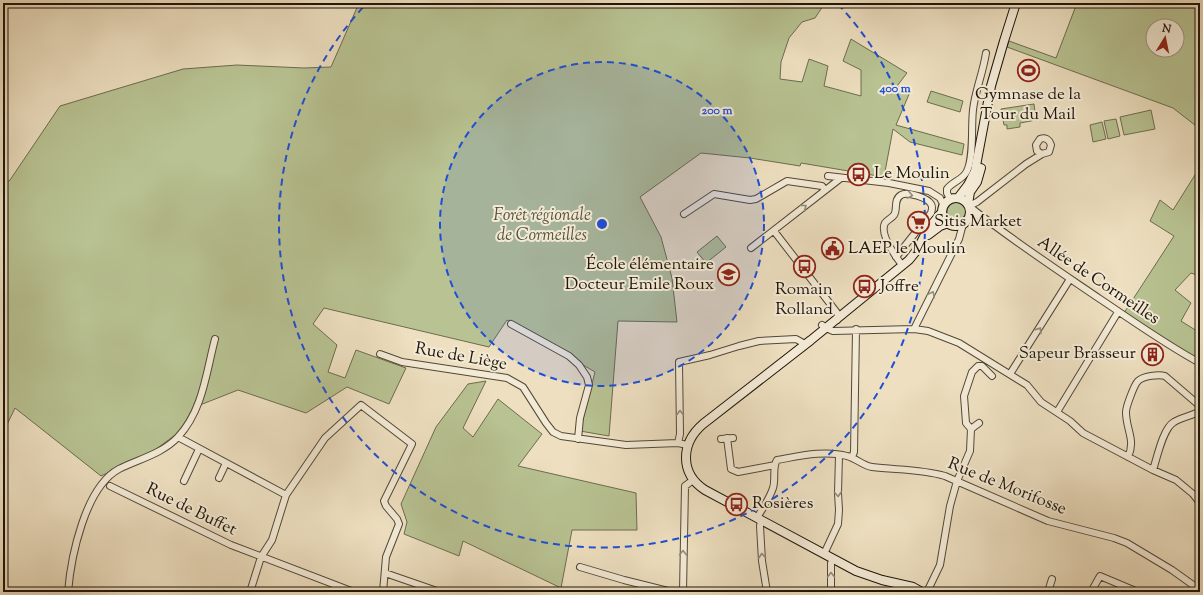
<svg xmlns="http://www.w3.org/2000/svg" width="1203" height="595" font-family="'Sorts Mill Goudy',serif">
<rect width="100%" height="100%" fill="#eddfc0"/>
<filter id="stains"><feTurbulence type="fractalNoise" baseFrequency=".005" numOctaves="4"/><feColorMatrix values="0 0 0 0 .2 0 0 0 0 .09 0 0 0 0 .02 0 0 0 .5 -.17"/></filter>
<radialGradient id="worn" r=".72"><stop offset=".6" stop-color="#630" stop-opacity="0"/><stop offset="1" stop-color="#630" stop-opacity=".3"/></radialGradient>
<!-- green -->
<path fill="#b8c292" stroke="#6c6c4e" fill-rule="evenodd" d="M359 3H825L815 18 802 22 789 38 781 62 780 79 802 82 809 59 828 66 824 86 861 96V70L843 61 851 39 907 73 897 86 910 92 896 125 964 144 962 155 910 142 893 129 884 177 801 163 800 166 750 158 701 153 640 197 661 237 672 278 677 322 618 321 609 436 580 431 595 372 507 320 489 347 324 308 313 324 337 345 328 372 345 378 356 350 406 368 389 404 347 387 306 413 238 390 200 405 178 433 152 452 101 476 15 408 3 433V186L10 180 60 106 183 69 237 65 304 68 331 67Z
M1077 3H1200V129L1173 108 1007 47 1009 41 1056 58ZM1153 26H1177V50H1153Z
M931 91 963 101 960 112 927 102Z
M1034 104 1036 120 1020 123V127L1007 129V125H1004L1001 109Z
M1151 110 1155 129 1124 135 1120 117Z
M1116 119 1120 136 1108 139 1104 121Z
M1102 122 1106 139 1093 142 1090 125Z
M1200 167V276L1191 273 1175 290 1191 303 1181 321 1200 333V354L1195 359 1124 313 1174 236 1150 221 1160 200 1173 210Z
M947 212a10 10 0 1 1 20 0a10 10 0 1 1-20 0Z
M717 236 726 247 706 263 697 252Z
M486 381 463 428 473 437 498 399 542 434 518 466 636 493 637 530H572L561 588 463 541 459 556 404 534 407 522 401 504 436 427 468 384Z"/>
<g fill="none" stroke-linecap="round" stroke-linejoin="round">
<defs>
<path id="street" d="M828 176 889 183 929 191 940 198 944 206
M950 199 947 193V189C953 181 963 180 967 171 974 157 971 127 973 110 975 91 983 73 986 53
M969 206 977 202 1026 164 1042 154 1049 152 1051 145C1049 139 1045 137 1040 139L1036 145 1037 151 1042 154
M970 207C1012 240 1056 269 1100 299 1133 321 1165 344 1200 363
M684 214 714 194 750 200 756 199 787 181 822 186 825 190
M970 217 975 215 980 216
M774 231 838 314 837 320
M751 248 841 178
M896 257 931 213C932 210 933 207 931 204 928 198 907 191 901 195 893 200 898 209 894 215 892 218 887 220 885 223 879 234 896 257 902 265
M511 324 569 356 579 365 587 377 589 385 580 418 578 439
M822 325 826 328 833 331 914 329 928 331 959 343 1027 385 1041 402 1070 421 1083 433 1153 470 1176 480 1193 494 1200 503
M914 329 959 239 963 224
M380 354 402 362 507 378 523 387 546 423 553 432 561 436 626 445 678 443
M1010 374 1070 279
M1057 412 1118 312
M971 429 979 423
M178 437 286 495
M727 438 731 469 738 472 775 465
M721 439 733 438
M687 445 678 443 680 434 679 362 710 355 739 346 759 341 796 339 805 344
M852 457 854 452 856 329
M1128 457C1136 440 1126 430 1126 412 1126 407 1134 385 1138 381 1143 376 1159 374 1165 376L1200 406
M1153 470C1157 458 1163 428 1174 422 1182 417 1192 416 1200 411
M219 478 226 463
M184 481 199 449
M110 486 231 545 354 592
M757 518C762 509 770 498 773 488 776 479 772 467 777 460 800 456 825 450 847 456 856 458 863 466 872 467 896 470 921 469 945 476L1048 521 1114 538 1127 543 1172 570 1200 590
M761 521 760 526 762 561 767 592
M824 554 838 524 839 510 838 493 839 455
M580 567 624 580 672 592
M385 573 440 592
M68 592C71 557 85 487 119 469 139 459 162 454 178 437 203 410 206 373 215 339
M250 592 261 557 272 540 286 495 325 438 361 405 412 444 384 501 386 506 397 519 399 524 386 557 383 592
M683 592 685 486 693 480
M831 592V563L833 559
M927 592 940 565 950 506 957 481 970 451 971 429 966 423 964 396 972 372 978 366H982L992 376
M1048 592 1052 579
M1091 592 1100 576 1138 592"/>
<path id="secondary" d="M942 212a14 14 0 1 1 28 0a14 14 0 1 1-28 0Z
M958 198 968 185 975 171 991 86 1004 41 1016 3
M968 204 970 192 977 182 981 168
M928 235 940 226 948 223
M922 592 913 587 882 580 856 571 705 490C679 473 681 443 703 424L811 340 909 260 917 250 928 229 942 212"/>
</defs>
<!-- street casing -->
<use href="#street" stroke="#524837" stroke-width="8"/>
<!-- secondary casing -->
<use href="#secondary" stroke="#1f1509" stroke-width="10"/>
<!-- street -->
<use href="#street" stroke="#f3ead6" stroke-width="6"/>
<!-- secondary -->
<use href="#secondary" stroke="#f3ead6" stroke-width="8"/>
</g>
<!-- one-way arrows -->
<defs><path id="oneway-chevron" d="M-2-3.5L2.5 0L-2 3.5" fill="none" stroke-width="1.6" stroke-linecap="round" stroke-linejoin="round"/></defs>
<g stroke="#948a7a">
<use href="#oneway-chevron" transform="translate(910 195) rotate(10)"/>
<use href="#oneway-chevron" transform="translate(804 207) rotate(-38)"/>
<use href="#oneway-chevron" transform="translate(932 294) rotate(-63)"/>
<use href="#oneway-chevron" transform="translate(1039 330) rotate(-58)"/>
<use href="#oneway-chevron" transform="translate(680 413) rotate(-91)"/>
<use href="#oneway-chevron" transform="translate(838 494) rotate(87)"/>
<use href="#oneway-chevron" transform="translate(683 553) rotate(-90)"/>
<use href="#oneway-chevron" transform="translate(762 556) rotate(-94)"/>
<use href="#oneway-chevron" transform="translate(831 575) rotate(-91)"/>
</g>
<!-- distance rings -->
<circle cx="602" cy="224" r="162" fill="#1d4ed8" fill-opacity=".12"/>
<g fill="none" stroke="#1d4ed8" stroke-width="2" stroke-dasharray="7 5">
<circle cx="602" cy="224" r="162"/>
<path d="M838 4A323 323 0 1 1 366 4"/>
</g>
<!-- icons -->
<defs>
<symbol id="stadium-ring" viewBox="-11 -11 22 22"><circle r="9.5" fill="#f3ead6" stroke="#8f2418" stroke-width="1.5"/><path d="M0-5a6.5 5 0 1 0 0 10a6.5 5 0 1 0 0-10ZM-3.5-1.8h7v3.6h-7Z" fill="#8f2418"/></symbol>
<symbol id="bus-ring" viewBox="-11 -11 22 22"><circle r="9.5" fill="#f3ead6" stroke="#8f2418" stroke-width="1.5"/><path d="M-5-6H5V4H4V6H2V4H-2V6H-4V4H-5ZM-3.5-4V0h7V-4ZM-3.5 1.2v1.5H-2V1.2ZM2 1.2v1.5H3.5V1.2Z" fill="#8f2418"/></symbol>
<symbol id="supermarket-ring" viewBox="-11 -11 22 22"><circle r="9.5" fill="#f3ead6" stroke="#8f2418" stroke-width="1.5"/><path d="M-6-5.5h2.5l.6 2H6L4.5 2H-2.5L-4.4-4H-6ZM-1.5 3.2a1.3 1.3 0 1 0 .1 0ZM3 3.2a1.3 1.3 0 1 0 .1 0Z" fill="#8f2418"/></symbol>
<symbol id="civic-ring" viewBox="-11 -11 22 22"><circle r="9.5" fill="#f3ead6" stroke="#8f2418" stroke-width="1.5"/><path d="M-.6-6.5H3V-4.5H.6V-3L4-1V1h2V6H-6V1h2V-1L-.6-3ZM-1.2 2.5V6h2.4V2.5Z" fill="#8f2418"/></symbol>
<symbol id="school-ring" viewBox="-11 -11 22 22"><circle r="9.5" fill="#f3ead6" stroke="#8f2418" stroke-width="1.5"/><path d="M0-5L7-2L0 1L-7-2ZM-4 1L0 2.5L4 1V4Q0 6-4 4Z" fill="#8f2418"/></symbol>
<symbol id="building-ring" viewBox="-11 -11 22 22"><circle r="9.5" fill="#f3ead6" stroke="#8f2418" stroke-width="1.5"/><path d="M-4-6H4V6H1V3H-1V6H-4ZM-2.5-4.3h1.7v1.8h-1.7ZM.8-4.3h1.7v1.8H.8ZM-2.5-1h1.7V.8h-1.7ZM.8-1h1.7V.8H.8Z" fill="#8f2418"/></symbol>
</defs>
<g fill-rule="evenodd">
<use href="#stadium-ring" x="1016" y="58" width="25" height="25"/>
<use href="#bus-ring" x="846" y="162" width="25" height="25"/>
<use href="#supermarket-ring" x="906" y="210" width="25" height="25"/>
<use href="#civic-ring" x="820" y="236" width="25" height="25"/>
<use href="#bus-ring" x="792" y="254" width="25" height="25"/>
<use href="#school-ring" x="716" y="262" width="25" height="25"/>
<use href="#bus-ring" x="852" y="274" width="25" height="25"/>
<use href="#building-ring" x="1140" y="342" width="25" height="25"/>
<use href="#bus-ring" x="724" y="492" width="25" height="25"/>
</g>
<g text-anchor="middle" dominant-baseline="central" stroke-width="4" stroke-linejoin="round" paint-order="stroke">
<!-- poi labels -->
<g font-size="17" fill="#1f1509" stroke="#f3ead6" text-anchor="start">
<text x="1028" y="95" text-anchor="middle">Gymnase de la<tspan x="1028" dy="20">Tour du Mail</tspan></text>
<text x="874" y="174">Le Moulin</text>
<text x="934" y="222">Sitis Market</text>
<text x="848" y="249">LAEP le Moulin</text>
<text x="714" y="265" text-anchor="end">École élémentaire<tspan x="714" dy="20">Docteur Emile Roux</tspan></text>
<text x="880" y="287">Joffre</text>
<text x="804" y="290" text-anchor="middle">Romain<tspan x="804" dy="20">Rolland</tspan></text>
<text x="1136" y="354" text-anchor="end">Sapeur Brasseur</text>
<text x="752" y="504">Rosières</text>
</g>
<!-- park labels -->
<g font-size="17" font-style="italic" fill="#555239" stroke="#f3ead6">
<text x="542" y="216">Forêt régionale<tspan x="542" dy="20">de Cormeilles</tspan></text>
</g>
<!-- street labels -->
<g font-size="17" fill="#1f1509" stroke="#f3ead6">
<text transform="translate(1098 281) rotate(34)">Allée de Cormeilles</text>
<text transform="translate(461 357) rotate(10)">Rue de Liège</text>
<text transform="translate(1007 487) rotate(22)">Rue de Morifosse</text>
<text transform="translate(191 510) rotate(26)">Rue de Buffet</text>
</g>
</g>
<circle cx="602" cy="224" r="6" fill="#1d4ed8" stroke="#f3ead6" stroke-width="2"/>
<g font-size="12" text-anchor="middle" font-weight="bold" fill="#1d4ed8" stroke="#f3ead6" stroke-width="4" stroke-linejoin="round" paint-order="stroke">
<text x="895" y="92">400 m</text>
<text x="717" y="114">200 m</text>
</g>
<!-- margin -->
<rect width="1203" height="595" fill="none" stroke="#eddfc0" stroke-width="16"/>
<rect x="4" y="4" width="1195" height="587" fill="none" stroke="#1f1509" stroke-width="2"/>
<rect x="8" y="8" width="1187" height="579" fill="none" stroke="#1f1509"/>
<!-- north arrow -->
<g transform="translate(1165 38) rotate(10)"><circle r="19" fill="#f3ead6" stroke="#9e9584"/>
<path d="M0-3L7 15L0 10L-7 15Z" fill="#8f2418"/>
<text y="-6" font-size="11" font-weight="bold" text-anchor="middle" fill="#1f1509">N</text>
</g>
<rect width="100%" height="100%" filter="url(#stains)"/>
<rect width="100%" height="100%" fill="url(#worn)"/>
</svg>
